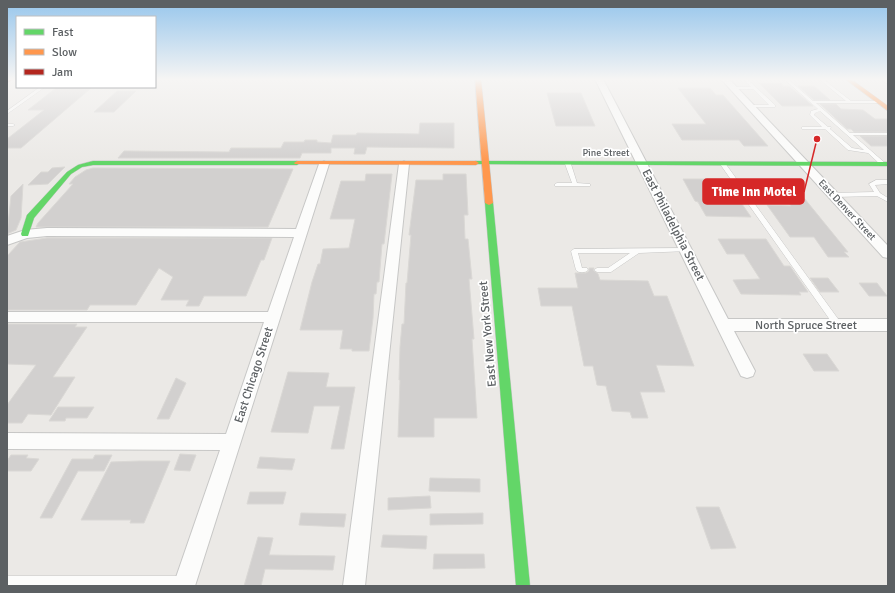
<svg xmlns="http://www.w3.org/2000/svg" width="895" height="593" font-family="Signika,sans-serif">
<rect width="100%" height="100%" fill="#ebe9e6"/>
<!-- building -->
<path fill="#d2d0cf" stroke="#dad8d5" d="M759 83H781L783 86H789L813 106H782Z
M798 86H814L830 100H814Z
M56 88H91L21 148H7V139L44 110H28Z
M678 88H710L716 95H723L768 146H744L739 140H682L672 124H706Z
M117 91H136L114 112H94Z
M547 93H581L595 126H556Z
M820 104H836L841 109 863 110 875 119H888V132H854L851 129H847Z
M420 123H454V148L367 147 365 154H354L355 148H331V153H302L300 158H118L124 151 229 152 231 148H281L284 142H304L305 140H317V142L331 143 333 135H356L357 133 419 134Z
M860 136H888V146H871Z
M65 167 48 184 28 185 41 172H48L52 168Z
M93 168 293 169 268 227H36L38 223 73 184H69L75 177 86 170Z
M366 174H392L384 244H382L379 282H377L376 294H374L373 318 369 351H352V349H340L343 330H300L312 282 318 264H320L323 249 349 248 355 219H330L341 181H365Z
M443 174H466L468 215H464L465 239H468L472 279H469L474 339H472L477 418H434V437H398L400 380H399L400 347 402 324H404L406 283H407L411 235H409L416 180H443Z
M683 179H723L731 191H733L751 217 706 216 698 202 695 201Z
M23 184 21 218 16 230 7 234 11 196Z
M782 193H800L848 252H844L849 257H828L814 237H790L767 205 791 206Z
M47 238H272L264 260H261L246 296H204L199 306H186L189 300H161L173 277 159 268 136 305H90L87 310H7V256L20 242Z
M718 239H766L784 266H790L808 292H799L801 295 741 294 733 280 760 279 744 254H727Z
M589 268H594L593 270 598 274 600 280 648 281 654 296H667L694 366 656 365 665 392H640L648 418H632L630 412 612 411 606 386 597 385 593 366H584L572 306H541L538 288H578L575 273H586L589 271Z
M810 278H828L839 292H820Z
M859 283H877L887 296H869Z
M7 324H77L75 327H87L53 377H75L51 415 28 414 22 423H7V405L36 365 7 364Z
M803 354H827L839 371H814Z
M288 372 329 373 326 387H355L344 449H331L340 406H314L308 433 271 432Z
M176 378 186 383 169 419H157Z
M58 407H94L87 418H66L65 421H49Z
M180 454 196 455 190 471 174 470Z
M11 455H28L26 458 39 459 31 471H7V461Z
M95 455H112L104 471H78L52 518H40L72 459H93Z
M260 457 295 459 292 470 257 468Z
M140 461H170L144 523H130L131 520H81L111 462Z
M430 478 480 479V492L429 491Z
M250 492H286L283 504H247Z
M430 496 431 508 388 510V498Z
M696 507H719L736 548 711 549Z
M301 513 346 514 344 527 299 525Z
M483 513V524L430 525V514Z
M383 535 427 536 426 549 381 547Z
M258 537 273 538 269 555 335 556 333 570 265 569 261 586H244Z
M434 554H484L485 568 433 569Z"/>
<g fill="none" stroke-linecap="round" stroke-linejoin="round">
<defs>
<path id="lane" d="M743 79H747L775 105V107H748V105H769L753 89H732V87H751Z
M784 79H788L813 101H846L819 79H823L851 101H881V103H816L850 133H888V135H853L885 163V165H881L868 153 848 150 825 129H802V127H822L810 115 811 111 818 109ZM820 111 864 150 852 148 830 129 831 127H828L814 115 815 113Z
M880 79H885L888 81V84Z
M40 87H45L7 114V111Z
M7 124H13L15 125 13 126H7Z
M568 162 571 164 577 183 590 184V186H555V184L557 183H572L565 164Z
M723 162 725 163 841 323 842 325 841 327H835L720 164Z
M876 180H888V184L875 185 880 193 888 198V202L877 196 833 197 830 195 833 193 874 192 869 184Z
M686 248 689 250 688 251 639 253 611 272H597L594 270 597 268H608L630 253H578L582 268H587L588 270C586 273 578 273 576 270L571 251 574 249Z
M7 576H184L188 577 189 581 188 585 185 586H7Z"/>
<path id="street" d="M595 79H603L728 319H888V331H734L755 371 753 376 747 378 741 376Z
M721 79H729L888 246V258L883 257Z
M324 161 329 164 195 586H173L220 450 7 449V433L226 434 264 322H7V312H268L294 237 47 236 27 238 7 245V236L25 230 47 228 296 229 319 164Z
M404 161 409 164 365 586H343L399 164Z"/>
<path id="fast" d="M93 161H297L300 163 297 165H93L82 167 71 174 34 218 28 236H22L21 234 27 215 67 172 78 165Z
M476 161 888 162V166L474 164 473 163Z
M486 201H492L493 203 530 586H516L485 203Z"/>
<path id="slow" d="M475 79H481L493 203 489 205 485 203Z
M845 79H851L888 106V111Z
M297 161H476L479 163 476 165 295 164 294 163Z"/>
<path id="jam" d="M7 79H14L7 83Z"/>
</defs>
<!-- lane casing -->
<use href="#lane" stroke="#c7c7c6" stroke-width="1"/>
<!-- street casing -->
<use href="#street" stroke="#c7c7c6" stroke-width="2"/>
<!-- fast casing -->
<use href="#fast" stroke="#c5c6c5" stroke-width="1"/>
<!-- slow casing -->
<use href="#slow" stroke="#c5c6c5" stroke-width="1"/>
<!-- jam casing -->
<use href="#jam" stroke="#c5c6c5" stroke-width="1"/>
<!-- lane -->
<use href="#lane" fill="#fcfcfb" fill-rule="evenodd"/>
<!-- street -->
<use href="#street" fill="#fcfcfb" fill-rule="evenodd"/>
<!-- fast -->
<use href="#fast" fill="#63d668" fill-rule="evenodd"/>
<!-- slow -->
<use href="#slow" fill="#ff974d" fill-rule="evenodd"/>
<!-- jam -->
<use href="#jam" fill="#b3261e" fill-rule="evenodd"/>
</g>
<!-- sky -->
<linearGradient id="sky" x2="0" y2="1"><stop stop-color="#97c6ec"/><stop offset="0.49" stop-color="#f6f5f4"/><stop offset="1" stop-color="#f6f5f4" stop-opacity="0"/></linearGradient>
<rect width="895" height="162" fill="url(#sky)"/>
<g text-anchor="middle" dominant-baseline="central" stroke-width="3.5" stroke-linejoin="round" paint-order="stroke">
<!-- far-street labels -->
<g font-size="10" fill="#5c6063" stroke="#fff">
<text x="606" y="153">Pine Street</text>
<text transform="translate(847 210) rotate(47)">East Denver Street</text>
</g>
<!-- street labels -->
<g font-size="12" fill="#5c6063" stroke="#fff">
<text transform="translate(673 225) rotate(63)">East Philadelphia Street</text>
<text x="806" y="325">North Spruce Street</text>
<text transform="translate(488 334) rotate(-95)">East New York Street</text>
<text transform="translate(254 375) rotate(-72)">East Chicago Street</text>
</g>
</g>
<!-- callouts -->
<path fill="none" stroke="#d62828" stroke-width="1.5" d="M817 139L804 192"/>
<circle fill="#d62828" stroke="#fff" stroke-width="1.5" cx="817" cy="139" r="4"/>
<rect fill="#d62828" stroke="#d62828" stroke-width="1.5" x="703" y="179" width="101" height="25" rx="4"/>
<g font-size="13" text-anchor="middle" font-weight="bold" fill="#fff">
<text x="754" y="196">Time Inn Motel</text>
</g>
<!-- border -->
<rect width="895" height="593" fill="none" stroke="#5c6063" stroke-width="16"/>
<!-- legend -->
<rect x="16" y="16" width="140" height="72" fill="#ffffff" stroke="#bebfc1"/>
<rect x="24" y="29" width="20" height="6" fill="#63d668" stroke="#bebfc1"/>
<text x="52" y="36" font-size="12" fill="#5c6063">Fast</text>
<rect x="24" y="49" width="20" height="6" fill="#ff974d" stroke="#bebfc1"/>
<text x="52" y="56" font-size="12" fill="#5c6063">Slow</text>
<rect x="24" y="69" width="20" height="6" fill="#b3261e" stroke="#bebfc1"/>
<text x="52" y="76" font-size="12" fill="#5c6063">Jam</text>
</svg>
